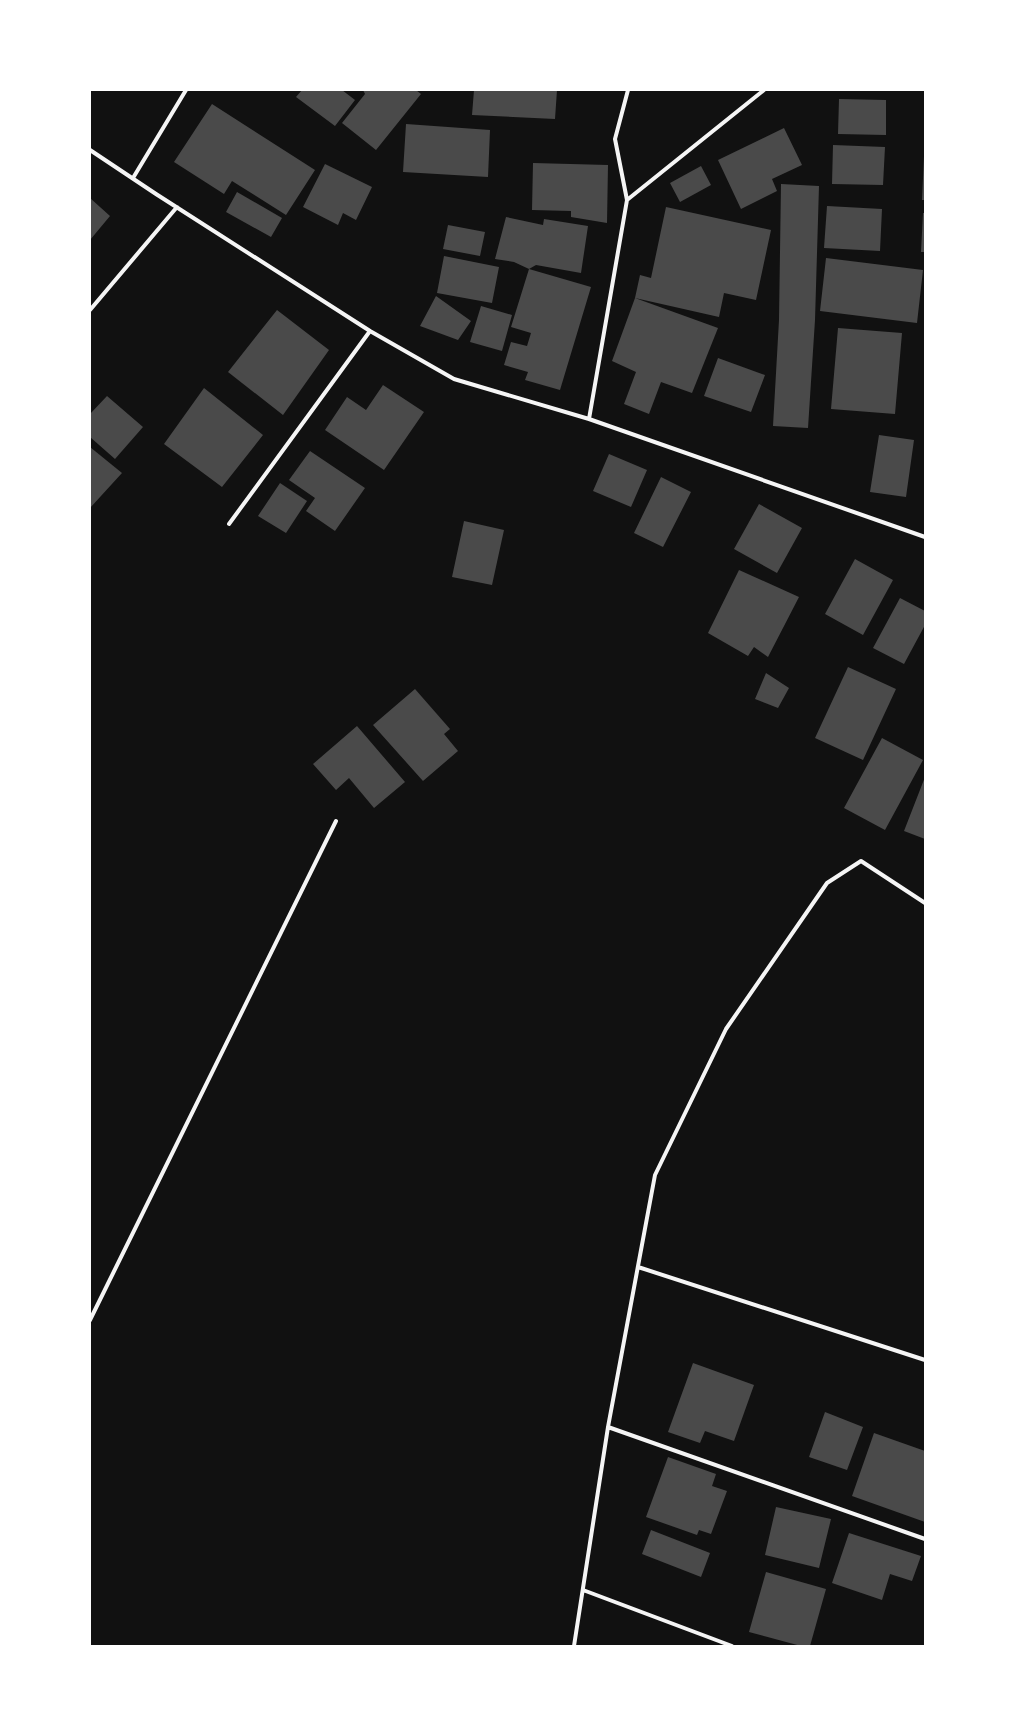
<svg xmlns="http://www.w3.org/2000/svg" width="1015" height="1736" font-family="'Fira Sans Condensed',sans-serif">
<rect width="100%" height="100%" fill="#111"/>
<!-- building -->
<path fill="#4a4a4a" d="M302 90H342L355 100 335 126 296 97Z
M363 90H416L421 94 376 150 342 123 365 94Z
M474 90H557L555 119 472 115Z
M839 99 886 100V135L838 134Z
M212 104 315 170 286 215 232 181 224 194 174 162Z
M406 124 490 130 488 177 403 172Z
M784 128 802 165 772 179 777 191 741 209 718 160Z
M833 145 885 147 883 185 832 184Z
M924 156H925V200H922Z
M533 163 608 165 607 223 571 217V211L532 210Z
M325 164 372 187 356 220 343 213 338 225 303 207Z
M701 166 711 185 680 202 670 183Z
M781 184 819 186 815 320 808 428 773 426 779 320Z
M237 192 282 218 271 237 226 212Z
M90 198 110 216 90 240Z
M827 206 882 209 880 251 824 248Z
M666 207 771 230 756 300 724 293 719 317 635 298 640 275 651 278Z
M923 213H925V252H921Z
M506 217 543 225 544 219 588 226 581 273 536 265 529 269 514 262 495 259Z
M448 225 485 232 480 256 443 249Z
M444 256 499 267 492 303 437 293Z
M826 258 923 270 917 323 820 311Z
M529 269 591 287 560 390 525 380 528 372 504 365 511 342 527 346 531 333 511 327Z
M436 296 471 321 458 340 420 326Z
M635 298 718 328 692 393 661 382 649 414 624 404 636 372 612 361Z
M481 306 512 315 502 351 470 342Z
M277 310 329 350 283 415 228 372Z
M838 328 902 333 895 414 831 409Z
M718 358 765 375 751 412 704 396Z
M383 385 424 412 384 470 325 430 347 397 366 410Z
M204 388 263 435 222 487 164 444Z
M107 396 143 427 115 459 90 437V414Z
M879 435 914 440 906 497 870 492Z
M90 447 122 473 90 508Z
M310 451 365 488 335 531 306 511 315 498 289 480Z
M609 454 647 470 631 507 593 491Z
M661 477 691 492 663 547 634 533Z
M280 483 307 501 286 533 258 516Z
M759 504 802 528 777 573 734 549Z
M464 521 504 530 492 585 452 577Z
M855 559 893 580 863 635 825 614Z
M739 570 799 597 768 657 754 647 748 656 708 633Z
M900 598 925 611V625L904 664 873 648Z
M848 667 896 689 863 760 815 738Z
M766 673 789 688 778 708 755 699Z
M415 689 450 729 444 734 458 751 423 781 373 725Z
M357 726 405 782 374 808 349 778 336 790 313 764Z
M882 738 923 760 885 830 844 808Z
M925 777V839L904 831Z
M693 1363 754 1385 734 1441 705 1431 700 1443 668 1432Z
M825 1412 863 1427 847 1470 809 1457Z
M874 1433 925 1451V1522L852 1496Z
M668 1457 716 1474 712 1486 727 1491 711 1534 699 1530 697 1535 646 1517Z
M776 1507 831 1519 819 1568 765 1555Z
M651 1530 710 1553 701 1577 642 1554Z
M849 1533 921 1556 912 1581 890 1574 882 1600 832 1583Z
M766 1572 826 1589 810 1646H801L749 1632Z"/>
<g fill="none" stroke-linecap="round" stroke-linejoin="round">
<!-- minor -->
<path stroke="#f5f5f5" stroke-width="4" d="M90 150 156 194 370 331 454 379 589 419 925 537
M133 178 186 90
M627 200 764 90
M90 310 177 207
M589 419 627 200 615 139 628 90
M229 524 370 331
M638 1267 925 1360
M90 1320 336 821
M608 1427 925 1539
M583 1590 732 1646
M574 1646 608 1427 655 1175 726 1029 827 883 861 861 925 903"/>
</g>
<!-- border -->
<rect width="1015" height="1736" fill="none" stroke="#ffffff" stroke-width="182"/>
</svg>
